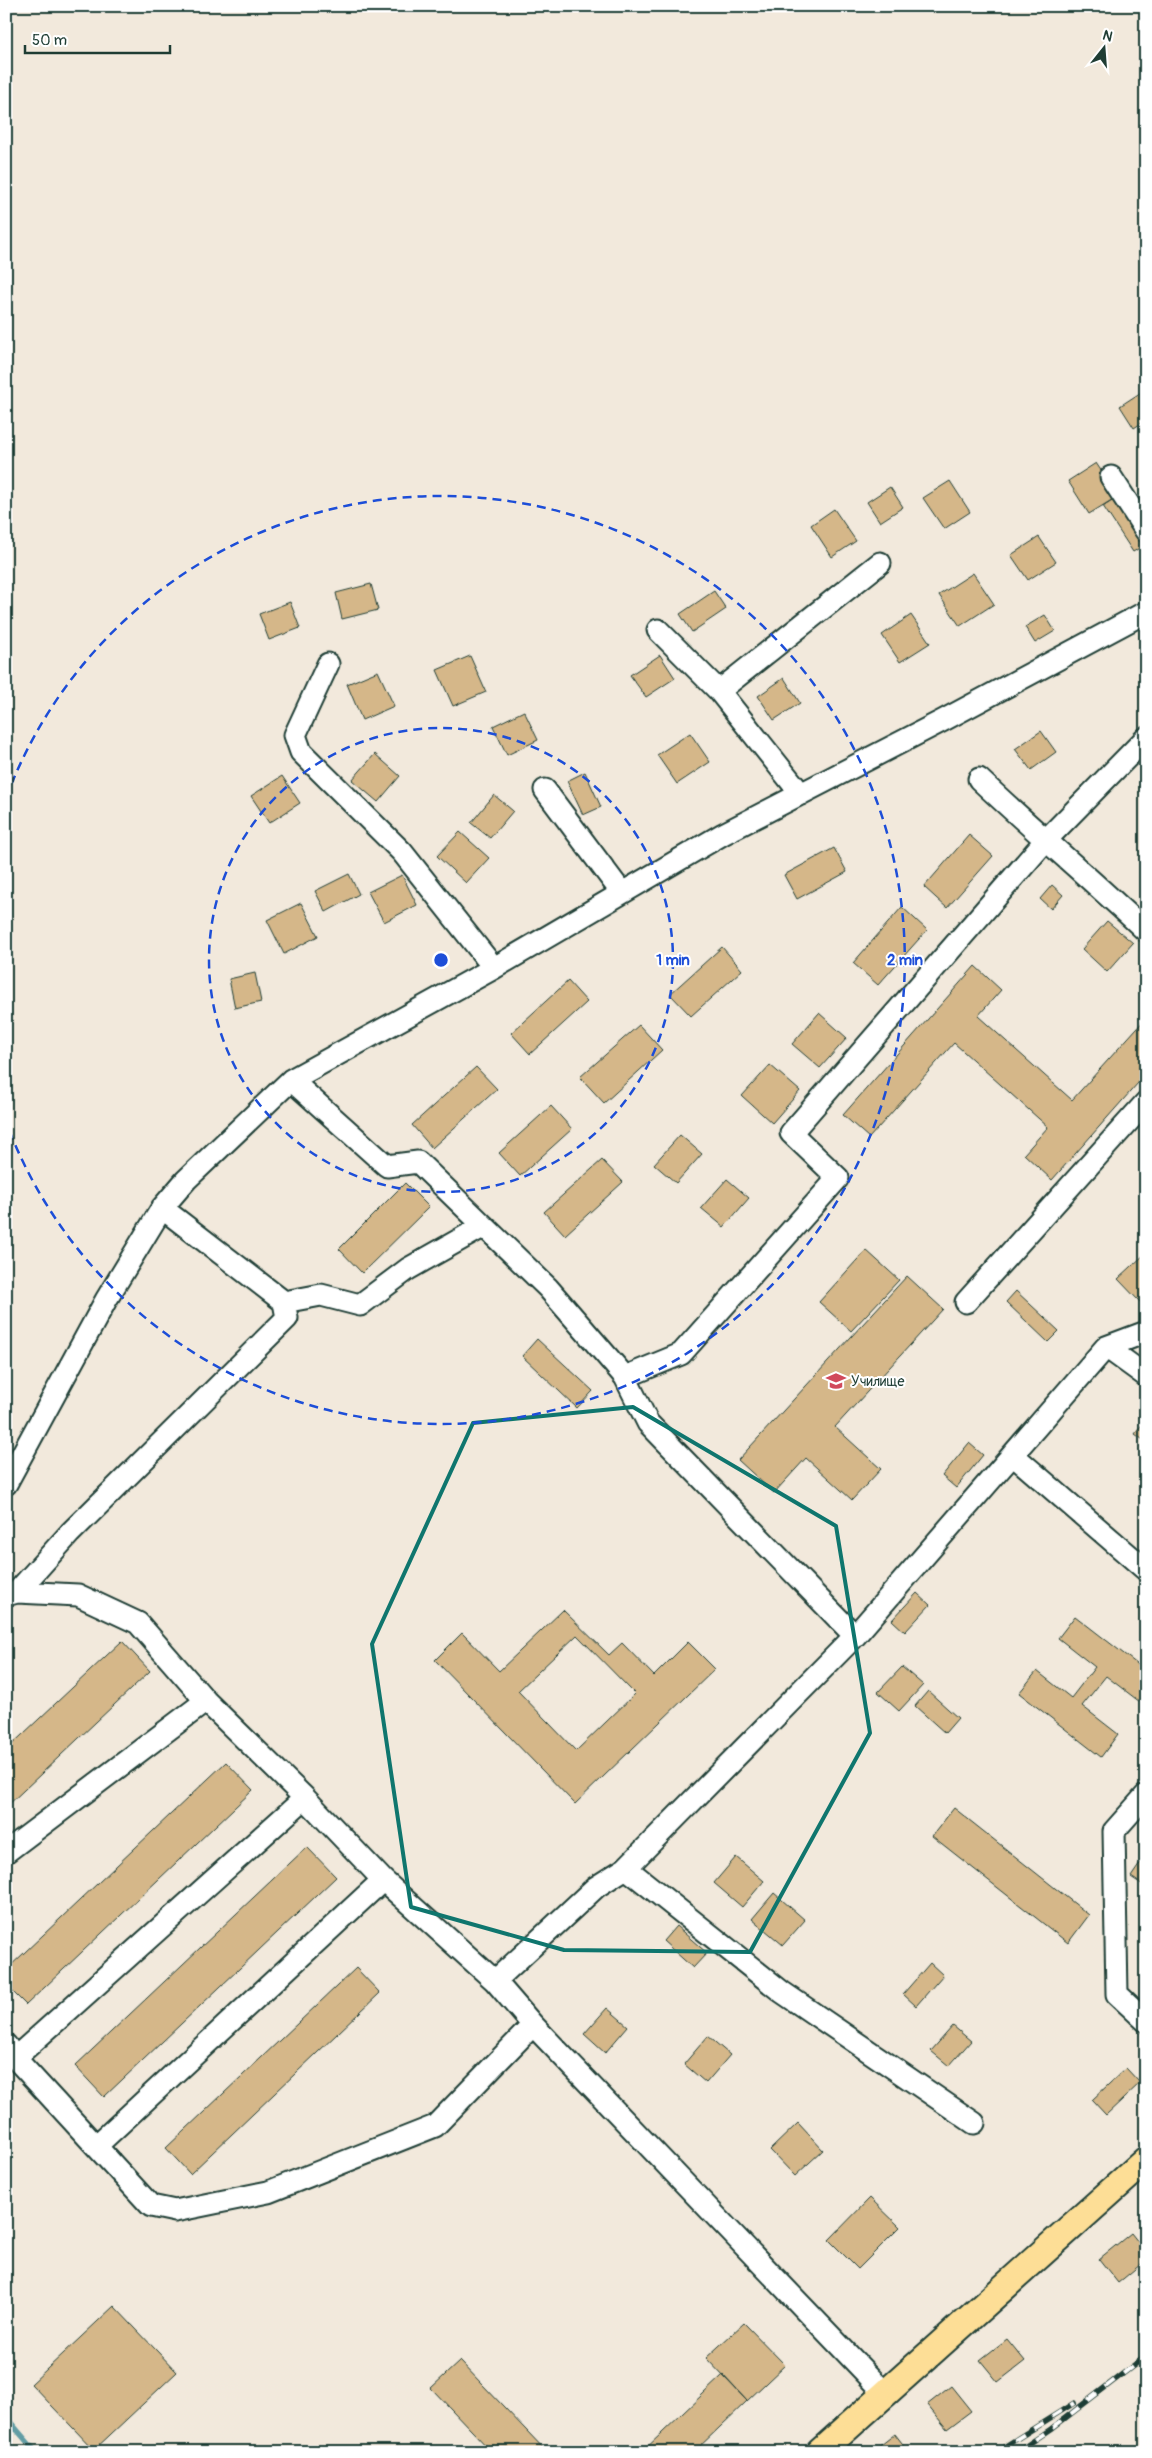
<svg xmlns="http://www.w3.org/2000/svg" width="1152" height="2458" font-family="Pangolin,sans-serif">
<rect width="100%" height="100%" fill="#f2e9dc"/>
<filter id="ink" filterUnits="userSpaceOnUse"><feTurbulence type="fractalNoise" baseFrequency=".02" numOctaves="2"/><feDisplacementMap in="SourceGraphic" scale="10" xChannelSelector="R" yChannelSelector="G"/><feConvolveMatrix kernelMatrix="1 2 1 2 8 2 1 2 1" color-interpolation-filters="sRGB"/></filter>
<g filter="url(#ink)">
<g fill="none" stroke-linecap="round" stroke-linejoin="round">
<!-- stream -->
<path stroke="#629da4" stroke-width="5.5" d="M6 2417 36 2452"/>
</g>
<!-- building -->
<path fill="#d5b789" stroke="#1f3d34" fill-rule="evenodd" d="M1146 389V420L1134 428 1120 406Z
M1096 463 1118 496 1089 514 1068 481Z
M950 481 970 512 944 529 923 498Z
M890 487 903 507 880 522 867 502Z
M1118 496 1146 540V544L1133 552 1103 506Z
M834 509 856 541 832 557 811 525Z
M1039 537 1056 562 1028 580 1011 555Z
M973 573 994 604 960 626 939 595Z
M371 584 378 610 342 619 336 593Z
M714 591 726 609 692 632 680 614Z
M290 602 300 628 269 640 259 614Z
M911 615 930 643 900 662 882 635Z
M1045 615 1055 631 1035 643 1025 627Z
M660 655 675 678 646 697 630 675Z
M470 656 486 692 453 706 437 670Z
M378 671 394 706 362 720 347 684Z
M784 678 800 703 774 720 758 696Z
M524 711 538 740 507 755 493 726Z
M1041 731 1056 752 1031 770 1015 749Z
M690 733 710 762 677 784 657 755Z
M375 754 400 776 378 802 352 780Z
M585 772 601 807 583 815 567 781Z
M282 776 300 803 269 823 251 796Z
M494 795 513 811 490 838 471 823Z
M460 832 489 858 466 883 437 856Z
M969 835 993 856 947 908 924 887Z
M834 848 847 872 797 899 784 875Z
M349 874 359 894 326 912 315 891Z
M402 875 417 905 384 922 368 892Z
M1052 885 1063 895 1051 909 1040 899Z
M301 903 318 936 284 954 267 920Z
M902 907 927 930 878 985 853 963Z
M1107 921 1133 943 1107 972 1082 949Z
M722 947 742 970 691 1016 670 994Z
M975 966 1001 990 978 1016 1072 1100 1146 1018V1074L1052 1180 1024 1154 1048 1127 954 1043 869 1138 843 1115Z
M255 973 261 1002 235 1008 229 979Z
M568 981 587 1002 530 1054 511 1033Z
M819 1013 847 1038 820 1068 792 1044Z
M639 1025 662 1050 604 1103 580 1077Z
M770 1065 800 1091 772 1123 742 1096Z
M476 1067 497 1089 432 1148 412 1125Z
M551 1106 572 1129 520 1176 499 1153Z
M680 1135 702 1154 676 1183 654 1164Z
M602 1160 623 1182 565 1235 544 1212Z
M727 1179 749 1198 724 1227 701 1208Z
M405 1183 429 1207 362 1273 339 1249Z
M866 1250 899 1280 851 1331 819 1302Z
M1146 1253V1297L1140 1302 1118 1279Z
M907 1276 943 1309 835 1427 881 1469 852 1500 806 1458 774 1493 738 1460Z
M1016 1291 1059 1331 1048 1342 1006 1302Z
M537 1339 593 1391 577 1408 522 1356Z
M1146 1419V1442L1135 1434Z
M969 1443 983 1455 956 1488 942 1476Z
M917 1593 930 1605 905 1632 892 1620Z
M563 1610 609 1655 622 1643 654 1676 688 1642 715 1669 575 1804 435 1660 462 1633 499 1671ZM577 1635 635 1694 576 1751 518 1691Z
M1075 1616 1146 1671V1695L1140 1702 1106 1676 1082 1706 1118 1734 1101 1757 1019 1693 1037 1671 1071 1698 1095 1667 1058 1638Z
M122 1641 150 1671 6 1807V1750Z
M902 1667 923 1685 899 1711 878 1692Z
M928 1691 958 1718 945 1733 915 1706Z
M226 1762 253 1790 26 2005 6 1985V1970Z
M954 1808 1089 1915 1068 1943 932 1836Z
M307 1847 336 1877 104 2097 75 2066Z
M1146 1855V1887L1131 1877Z
M736 1857 764 1881 742 1907 714 1883Z
M774 1893 805 1920 783 1945 752 1919Z
M676 1926 707 1953 693 1968 663 1941Z
M930 1963 943 1975 916 2006 903 1994Z
M356 1968 380 1993 190 2174 166 2148Z
M607 2008 628 2026 605 2053 584 2034Z
M953 2026 971 2041 949 2066 931 2051Z
M708 2036 730 2055 706 2083 684 2064Z
M1126 2068 1140 2083 1106 2115 1092 2100Z
M798 2123 823 2150 795 2176 770 2150Z
M870 2198 900 2227 858 2269 829 2240Z
M1131 2233 1146 2252V2260L1118 2283 1099 2259Z
M114 2306 177 2372 94 2450 31 2384Z
M744 2323 785 2365 747 2401 706 2358Z
M1007 2339 1025 2361 998 2382 980 2360Z
M460 2361 547 2452H492L431 2388Z
M723 2375 747 2401 694 2452H642Z
M951 2386 971 2411 947 2429 927 2405Z
M895 2434 909 2452H872Z"/>
<g fill="none" stroke-linecap="round" stroke-linejoin="round">
<defs>
<path id="minor" d="M1111 477 1146 531
M658 630 719 691 801 794
M328 664 295 735 301 752 402 852 494 968
M719 691 880 563
M979 779C1034 831 1091 879 1146 931
M545 790 622 893
M291 1080 387 1166 418 1162 548 1288 625 1377 648 1423 855 1636
M284 1302 321 1295 360 1305 408 1269 484 1226
M966 1302 1146 1102
M1106 1347 1146 1376
M625 1377 681 1354 838 1178 791 1133 1045 841 1146 738
M1013 1455 1146 1570
M6 1484 106 1300 162 1208 186 1180 291 1080 494 968 723 834 942 721 1146 612
M17 1592 70 1533 287 1318 284 1302 162 1208
M6 1595 17 1592 78 1595 138 1623 206 1701 305 1798 383 1880 495 1981 533 2025 885 2393
M1146 1795 1114 1831 1117 1994 1146 2021
M6 1852 206 1701
M626 1868 782 1992 974 2123
M495 1981 596 1887 626 1868 855 1636 1106 1347 1146 1332
M6 2045 15 2058 151 2206 175 2211 268 2192 435 2126 533 2025
M15 2058 305 1798
M96 2146 383 1880"/>
<path id="major" d="M820 2452 1146 2160"/>
</defs>
<!-- minor casing -->
<use href="#minor" stroke="#1f3d34" stroke-width="25"/>
<!-- major casing -->
<use href="#major" stroke="#1f3d34" stroke-width="30"/>
<!-- minor -->
<use href="#minor" stroke="#fff" stroke-width="21"/>
<!-- major -->
<use href="#major" stroke="#fdde96" stroke-width="26"/>
<defs>
<path id="rail" d="M996 2452 1074 2403
M1017 2452 1051 2429 1146 2356"/>
</defs>
<!-- rail casing -->
<use href="#rail" stroke="#1f3d34" stroke-width="5.5"/>
<!-- rail -->
<use href="#rail" stroke="#fff" stroke-width="4" stroke-dasharray="11" stroke-linecap="butt"/>
</g>
</g>
<!-- marked area -->
<path fill="none" stroke="#0f766e" stroke-width="4" stroke-linejoin="round" d="M633 1407 836 1526 870 1733 750 1952 564 1950 411 1907 372 1644 473 1423Z"/>
<!-- distance rings -->
<g fill="none" stroke="#1d4ed8" stroke-width="2.5" stroke-dasharray="9 6">
<circle cx="441" cy="960" r="232"/>
<path d="M6 798A464 464 0 1 1 6 1122"/>
</g>
<!-- icons -->
<defs>
<symbol id="school-bare" viewBox="-9 -9 18 18"><path d="M0-5L7-2L0 1L-7-2ZM-4 1L0 2.5L4 1V4Q0 6-4 4Z" fill="#d1495b" stroke="#fff" stroke-width="2.5" paint-order="stroke"/></symbol>
</defs>
<g fill-rule="evenodd">
<use href="#school-bare" x="822" y="1367" width="28" height="28"/>
</g>
<g text-anchor="middle" dominant-baseline="central" stroke-width="4" stroke-linejoin="round" paint-order="stroke">
<!-- poi labels -->
<g font-size="14" fill="#1f3d34" stroke="#fff" text-anchor="start">
<text x="851" y="1381">Училище</text>
</g>
</g>
<circle cx="441" cy="960" r="8" fill="#1d4ed8" stroke="#fff" stroke-width="2.5"/>
<g font-size="15" text-anchor="middle" font-weight="bold" fill="#1d4ed8" stroke="#fff" stroke-width="4" stroke-linejoin="round" paint-order="stroke">
<text x="673" y="965">1 min</text>
<text x="905" y="965">2 min</text>
</g>
<!-- margin -->
<rect width="1152" height="2458" fill="none" stroke="#fff" stroke-width="25"/>
<rect x="12" y="12" width="1127" height="2433" fill="none" stroke="#1f3d34" stroke-width="2" filter="url(#ink)"/>
<!-- north arrow -->
<g transform="translate(1104 48) rotate(17)" stroke="#ffffff" stroke-width="4" paint-order="stroke">
<path d="M0-4L9 19L0 12L-9 19Z" fill="#1f3d34"/>
<text y="-8" font-size="14" font-weight="bold" text-anchor="middle" fill="#1f3d34">N</text>
</g>
<!-- scale -->
<path d="M25 45v8h145v-8" fill="none" stroke="#1f3d34" stroke-width="2.5"/>
<text x="32" y="45" font-size="15" fill="#1f3d34" stroke="#ffffff" stroke-width="4" paint-order="stroke">50 m</text>
</svg>
